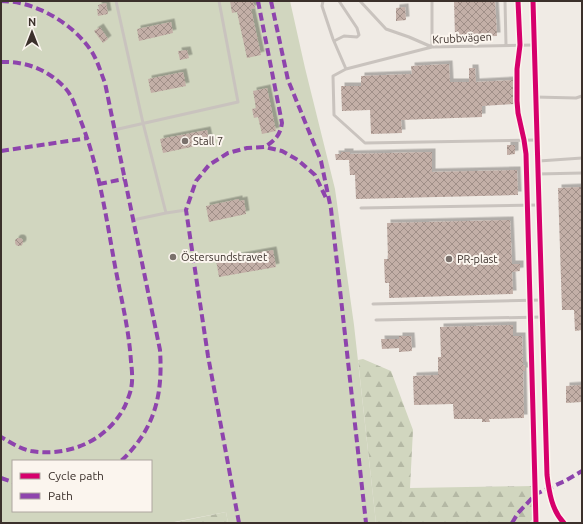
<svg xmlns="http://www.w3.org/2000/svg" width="583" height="524" font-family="Ubuntu,sans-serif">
<defs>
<pattern id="forest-firs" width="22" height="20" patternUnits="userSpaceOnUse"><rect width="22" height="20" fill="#d1d6bf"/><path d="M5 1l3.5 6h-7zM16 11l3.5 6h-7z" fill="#b4b8a4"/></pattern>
<pattern id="building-cross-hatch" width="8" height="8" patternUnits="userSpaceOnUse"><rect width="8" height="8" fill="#c3afa7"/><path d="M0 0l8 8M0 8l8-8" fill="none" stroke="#a08f88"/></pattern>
<filter id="shadow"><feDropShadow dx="3.5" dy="-3.5" stdDeviation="0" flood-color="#0004"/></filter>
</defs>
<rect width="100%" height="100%" fill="#f0ebe5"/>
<!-- forest -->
<path fill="url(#forest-firs)" d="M363 359 391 371 413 430 410 488 532 486 535 516 529 523H376L358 360Z
M226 512 228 523H172Z"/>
<!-- pitch -->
<path fill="#d1d6bf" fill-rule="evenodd" d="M1 1H290L305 68 335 189 354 325 376 523H228L226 512 169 523H1ZM13 461H151V511H13Z"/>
<!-- building -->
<path fill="url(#building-cross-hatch)" filter="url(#shadow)" d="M230 1H253L255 8 251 9 261 55 247 58 237 12 232 13Z
M454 1H495L497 36 455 37Z
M106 3 108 14 98 16 97 9H99L98 5Z
M405 7 406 20 396 21V8Z
M171 22 173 33 139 41 137 29Z
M100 27 108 39 103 43 94 31Z
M187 50 189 58 180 60 178 51Z
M449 64 450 82H469V68H475L476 82 513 80 514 104 482 106V117L401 120 402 133 371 134 370 110 342 111 341 86H361V76L412 74 411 66Z
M183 72 186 86 151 93 148 79Z
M267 88 276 131 262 134 258 117 254 118 252 109 256 108 253 91Z
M207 130 210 143 163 153 160 139Z
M507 145H515V154L507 155Z
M341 152H350V154L432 152V172L517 170 518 195 356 199 355 175H350L349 160H336L335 154H341Z
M582 187V330L575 331 574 310H562L558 188Z
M239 199V201L244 200 246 214 209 222 206 206Z
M510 220 512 264H520V271L512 272 513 294 389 298V283H385L384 259H388L387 223Z
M15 242a4 4 0 1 1 8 0a4 4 0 1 1-8 0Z
M273 250 276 267 219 277 216 260Z
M513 325V336H522L523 365 525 366V371H523L524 418 489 419 490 422H482V419H454L453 404 414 405 413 376 438 375V357H441L440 327Z
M399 336H411L412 351 399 352V348L382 349 381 339H399Z
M582 385V402L566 403V386Z"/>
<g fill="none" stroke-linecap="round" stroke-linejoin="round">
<!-- lane -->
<path stroke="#c9c3be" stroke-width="3" d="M116 1 143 123 166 213 133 220
M323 1 322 6 333 39 346 69
M360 1 386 29 409 37 432 47V1
M505 1 506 45
M334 41 344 36 357 37 359 35 357 28 339 1
M534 45 432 47 346 69 333 76 334 115 365 143 536 140
M535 97 576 98 582 96
M114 130 238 102 219 1
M539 161 582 158
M538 174 582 173
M361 208 538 205
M166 213 186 210
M373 304 542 300
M376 320 543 317"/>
<!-- street -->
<path stroke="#c9c3be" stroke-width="6" d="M533 1 547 475C549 492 552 511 564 523"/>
<!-- quiet -->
<path stroke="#8e44ad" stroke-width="4" stroke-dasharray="8 4" stroke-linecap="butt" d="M1 1C35 1 73 23 92 52 98 62 101 73 105 83L160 350C163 395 155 429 121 461
M258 1 282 123C280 136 275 140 265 147
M271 1 288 80 321 161 331 209 366 523
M1 62C26 61 49 70 66 89 73 97 76 109 80 119 99 166 106 217 115 266 121 298 129 329 131 362 132 370 133 380 131 389 130 394 127 401 125 406 107 441 69 457 31 451 20 449 10 442 1 437
M1 151 88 138
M99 184 124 179
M1 478 13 482
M239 523 208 356 186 210 196 181 209 165 228 153 247 148 265 147 282 151 298 160 315 175 326 198
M512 523 518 513 536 494 565 481 582 471"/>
<defs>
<path id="cycleway" d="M518 1 520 45 517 69V101L518 113 524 140 526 154 536 523
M533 1 547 475C549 492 552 511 564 523"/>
</defs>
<!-- cycleway casing -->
<use href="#cycleway" stroke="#fbf5ee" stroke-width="8"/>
<!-- cycleway -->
<use href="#cycleway" stroke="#d6006c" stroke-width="5"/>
</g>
<!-- markers -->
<g fill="#7a716c" stroke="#fbf5ee" stroke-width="1.5">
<circle cx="185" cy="141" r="4"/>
<circle cx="173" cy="257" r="4"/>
<circle cx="449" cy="259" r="4"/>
</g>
<g text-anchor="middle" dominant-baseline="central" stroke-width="4" stroke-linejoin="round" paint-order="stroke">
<!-- street labels -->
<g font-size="11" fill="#3b302b" stroke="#fbf5ee">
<text transform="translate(462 38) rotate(-3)">Krubbvägen</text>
</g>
<!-- poi labels -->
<g font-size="11" fill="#3b302b" stroke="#fbf5ee" text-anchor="start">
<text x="193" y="141">Stall 7</text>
<text x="181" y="257">Östersundstravet</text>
<text x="457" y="259">PR-plast</text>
</g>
</g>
<!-- border -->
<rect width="583" height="524" fill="none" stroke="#3b302b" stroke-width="4"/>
<!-- legend -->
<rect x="12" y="460" width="140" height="52" fill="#fbf5ee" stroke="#aea6a0"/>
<rect x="20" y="473" width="20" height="6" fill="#d6006c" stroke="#aea6a0"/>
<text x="48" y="480" font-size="12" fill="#3b302b">Cycle path</text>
<rect x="20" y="493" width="20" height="6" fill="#8e44ad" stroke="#aea6a0"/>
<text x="48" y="500" font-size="12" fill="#3b302b">Path</text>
<!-- north arrow -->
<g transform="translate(32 32)" stroke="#fbf5ee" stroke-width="3" paint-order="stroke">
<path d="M0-3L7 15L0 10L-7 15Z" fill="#3b302b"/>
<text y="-6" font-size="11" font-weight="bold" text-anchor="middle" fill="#3b302b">N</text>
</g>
</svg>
